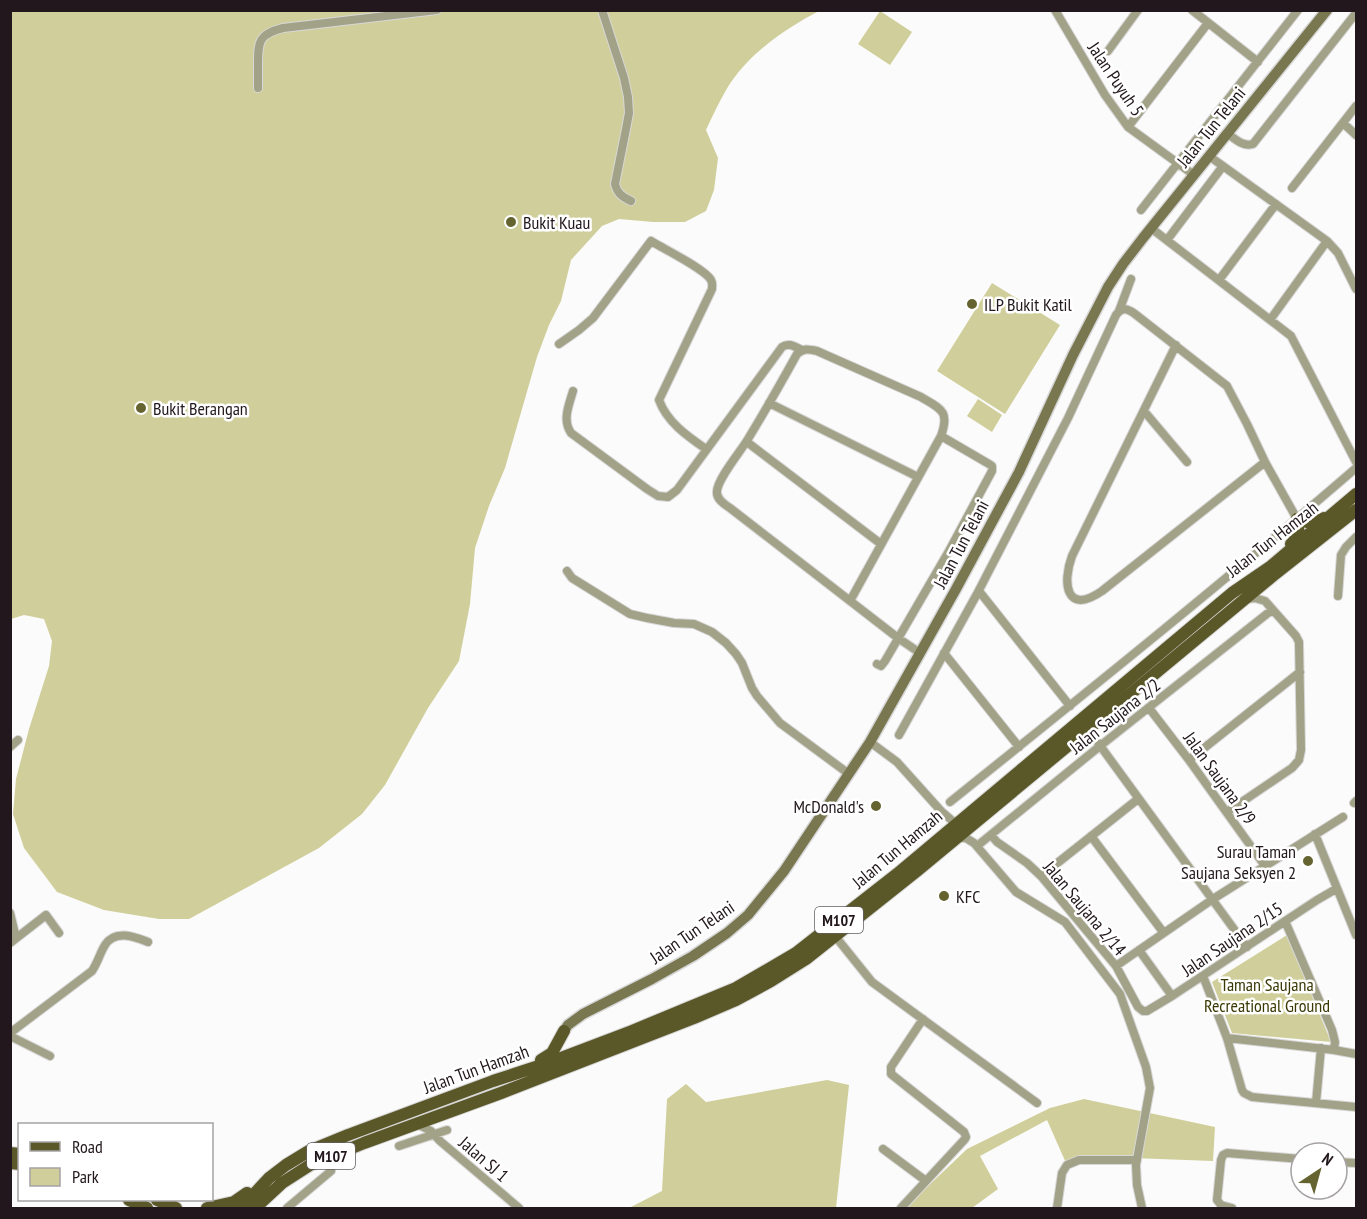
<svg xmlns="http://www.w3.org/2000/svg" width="1367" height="1219" font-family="'PT Sans Narrow',sans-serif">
<rect width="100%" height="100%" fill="#fbfbfb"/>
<!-- green -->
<path fill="#d0cf9b" d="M11 11H819C783 30 745 56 725 92 718 104 712 117 706 130L718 158 714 190 706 211 685 222H653L619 219 602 226 571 260 561 301 549 325 537 357 505 468 489 506 475 548 470 604 459 661 428 708 385 785 362 814 319 848 189 919H159L104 910 57 892 24 848 13 814 16 779 29 729 49 666 52 641 44 619 24 615 11 619Z
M880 11 912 32 890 65 858 44Z
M992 283 1060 325 1005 414 937 371Z
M978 399 1002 415 992 432 967 416Z
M1287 935 1331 1042 1232 1033 1212 982Z
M827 1080 849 1085 836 1208H629L662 1191 667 1099 686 1084 706 1102Z
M1084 1099 1215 1127 1213 1161 1078 1156 1066 1163 1047 1120 980 1156 998 1189 972 1208H905L967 1149 1050 1108Z"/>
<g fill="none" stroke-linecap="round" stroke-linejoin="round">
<defs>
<path id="street" d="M602 10 624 78 628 97 629 113 626 129 615 184C617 193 622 197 631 201
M1055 10 1105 95 1128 127 1194 175
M1192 10 1258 62
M1108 51 1138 10
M258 88C258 80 258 72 258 64 258 41 259 34 283 28L437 10
M1343 123 1356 135
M1128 127 1208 23
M1227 133C1235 139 1243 147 1253 144L1356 13
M1209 156 1327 241 1338 253 1356 289
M1292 188 1356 106
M1141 210 1298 10
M1151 228 1291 336 1356 462
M1167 240 1223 166
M1219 280 1276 204
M1119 311 1131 279
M1270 320 1327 241
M559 344 579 330 593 318 651 241C664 249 705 269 711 280 713 284 712 285 712 289L659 400C667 422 687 436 706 449
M1176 345 1072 556C1062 583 1066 616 1102 591L1265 462
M573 391C569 405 562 420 571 433L647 489 658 496 668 497 677 490 782 347C789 342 795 347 802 350
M769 403 918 477
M1144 411 1187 462
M747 442 881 544
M567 571 572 578 630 614 647 618 674 623 694 624 712 632 726 643 736 654 742 663 752 688 757 696 780 723 849 774
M979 591 1070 706
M1338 596 1341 555 1346 547 1356 537
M850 601 941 436C950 411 941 409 921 397L817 351C808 349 804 348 797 354 781 383 765 411 748 439 741 451 718 478 717 491 716 499 724 504 730 508L898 638 920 653
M944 653 1019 747
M877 664 881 666 885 661 949 551 992 471V466L989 464 941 436
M1149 708 1189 760 1265 866
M899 735 977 594 1068 418 1116 315C1122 307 1127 308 1135 314L1227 386 1247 424 1265 462 1297 519
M1078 738 1087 737 1096 740 1247 947
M870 742 897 762 941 811 956 824
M10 747 18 740
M1189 760 1300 672
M950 802C1087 692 1224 582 1356 468
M1354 803 1356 801
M1227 812 1292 768 1299 760 1301 750 1299 642 1296 636 1265 601 1255 598 1246 599
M1315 834 1356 935
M991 835 997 842 1027 863 1041 876 1116 966 1138 1007 1143 1011H1147L1172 996 1317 900 1336 889
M1091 836 1163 932
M958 838H966L974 843 1016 892 1065 922 1120 994 1146 1067 1150 1088 1136 1165 1137 1185 1142 1208
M977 846 1100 746 1272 610
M1041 876 1138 799
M10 913 16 938
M1285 921 1332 1030 1335 1042 1334 1050
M835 936 872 982 1037 1103
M10 943 46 915 59 933
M1139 950 1172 996
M1116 966 1213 899 1343 817
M1203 976 1227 1038 1242 1090 1244 1093 1252 1097 1356 1107
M10 1033 92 971C98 962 100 953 105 945 115 929 135 937 148 942
M10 1036 50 1056
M1227 1038 1334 1050 1356 1054
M1316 1103 1321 1048
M417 1124 431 1131 440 1141 519 1208
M399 1146 447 1130
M883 1149 926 1181
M1337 1162 1356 1163
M287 1208 331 1171
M901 1208 965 1139 966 1137 964 1132 891 1074V1067L923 1019
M1057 1208 1062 1173 1067 1165 1079 1160H1137
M1232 1208 1221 1205 1217 1200 1221 1160 1223 1155 1227 1153 1301 1159"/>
<path id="secondary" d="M564 1031 568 1025 583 1014 652 979 693 956 727 933 748 915 784 871 870 742 956 589 1019 472 1073 355 1108 287 1123 264 1143 238 1327 10"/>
<path id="primary" d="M1291 544C1300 536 1299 530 1297 519 1310 524 1313 524 1324 518
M541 1060 552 1053 564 1031
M10 1153 20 1154
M10 1163 20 1164
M129 1200 147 1208
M157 1200 176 1208
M207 1208 234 1202 247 1193
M241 1208 269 1178 286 1165 309 1151 348 1135 493 1081 545 1064 632 1031 736 988 796 953 897 874 1232 593 1270 567 1356 494
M255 1208 282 1183 310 1165 364 1143 501 1093 694 1018 736 1000 771 981 806 959 918 870 1275 574 1356 510"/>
</defs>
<!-- street casing -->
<use href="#street" stroke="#d8d7d7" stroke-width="10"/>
<!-- secondary casing -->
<use href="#secondary" stroke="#d8d7d7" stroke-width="13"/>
<!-- primary casing -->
<use href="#primary" stroke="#d8d7d7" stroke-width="14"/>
<!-- street -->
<use href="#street" stroke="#a2a288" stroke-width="8"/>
<!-- secondary -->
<use href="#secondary" stroke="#787750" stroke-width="10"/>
<!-- primary -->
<use href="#primary" stroke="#5a5828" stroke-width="12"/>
</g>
<!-- markers -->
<g fill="#656330" stroke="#fff" stroke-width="2">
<circle cx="511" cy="222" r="6"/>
<circle cx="972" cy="304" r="6"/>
<circle cx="141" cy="408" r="6"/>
<circle cx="876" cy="806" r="6"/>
<circle cx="1308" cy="861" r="6"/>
<circle cx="944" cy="896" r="6"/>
</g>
<g text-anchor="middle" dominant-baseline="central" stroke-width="5" stroke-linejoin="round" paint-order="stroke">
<!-- shield labels -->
<g fill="#fff" stroke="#645d60" stroke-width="1.5">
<rect x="815" y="907" width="48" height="26" rx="4.5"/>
<rect x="307" y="1143" width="48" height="26" rx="4.5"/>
</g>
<g font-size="16" font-weight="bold" fill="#21171c">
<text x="839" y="920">M107</text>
<text x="331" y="1156">M107</text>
</g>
<!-- street labels -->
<g font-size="18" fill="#21171c" stroke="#fff">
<text transform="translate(1116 79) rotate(56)">Jalan Puyuh 5</text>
<text transform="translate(1211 127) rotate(-51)">Jalan Tun Telani</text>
<text transform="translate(1272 539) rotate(-38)">Jalan Tun Hamzah</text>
<text transform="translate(961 544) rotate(-62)">Jalan Tun Telani</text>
<text transform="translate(1115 716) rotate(-38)">Jalan Saujana 2/2</text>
<text transform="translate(1220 778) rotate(54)">Jalan Saujana 2/9</text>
<text transform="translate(897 849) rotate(-40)">Jalan Tun Hamzah</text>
<text transform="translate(1085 908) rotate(50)">Jalan Saujana 2/14</text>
<text transform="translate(692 932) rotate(-34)">Jalan Tun Telani</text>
<text transform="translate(1232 939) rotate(-34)">Jalan Saujana 2/15</text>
<text transform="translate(476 1069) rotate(-20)">Jalan Tun Hamzah</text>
<text transform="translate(484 1159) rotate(41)">Jalan SJ 1</text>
</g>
<!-- poi labels -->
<g font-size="18" fill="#21171c" stroke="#fff" text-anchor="start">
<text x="523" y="222">Bukit Kuau</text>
<text x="984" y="304">ILP Bukit Katil</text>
<text x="153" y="408">Bukit Berangan</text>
<text x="864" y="806" text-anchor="end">McDonald's</text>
<text x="1296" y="851" text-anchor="end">Surau Taman<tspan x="1296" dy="21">Saujana Seksyen 2</tspan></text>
<text x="956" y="896">KFC</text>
</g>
<!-- park labels -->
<g font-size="18" fill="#3a3805" stroke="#fff">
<text x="1267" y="984">Taman Saujana<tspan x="1267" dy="21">Recreational Ground</tspan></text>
</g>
</g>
<!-- border -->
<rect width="1367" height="1219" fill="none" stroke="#21171c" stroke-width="24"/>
<!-- legend -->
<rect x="18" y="1123" width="195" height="78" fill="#ffffff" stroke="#a6a2a4" stroke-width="1.5"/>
<rect x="30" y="1142" width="30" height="9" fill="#5a5828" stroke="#a6a2a4" stroke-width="1.5"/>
<text x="72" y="1153" font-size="18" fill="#21171c">Road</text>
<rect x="30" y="1168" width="30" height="18" fill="#d0cf9b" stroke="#a6a2a4" stroke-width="1.5"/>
<text x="72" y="1183" font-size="18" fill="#21171c">Park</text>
<!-- north arrow -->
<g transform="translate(1319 1171) rotate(36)"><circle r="28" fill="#ffffff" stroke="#a6a2a4" stroke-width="1.5"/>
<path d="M0-4.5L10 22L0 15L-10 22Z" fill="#656330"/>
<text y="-9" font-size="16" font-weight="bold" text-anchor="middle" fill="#21171c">N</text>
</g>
</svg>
